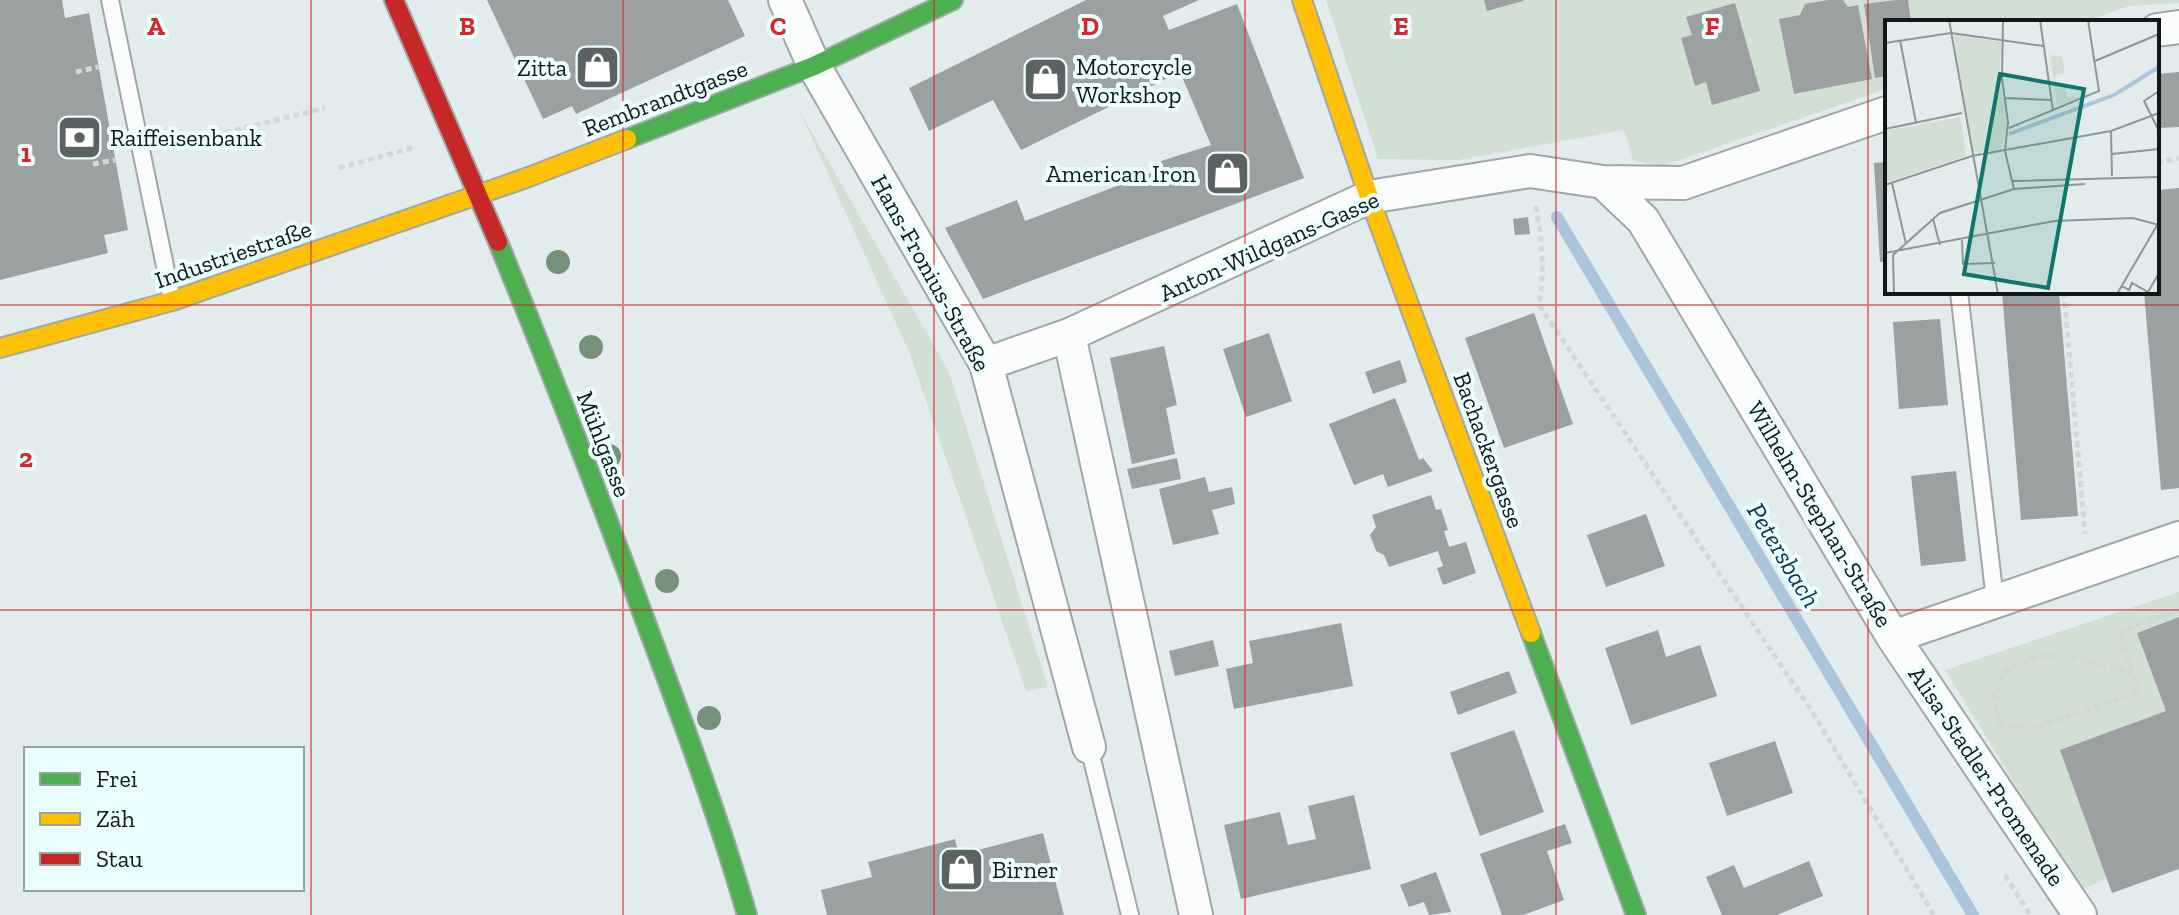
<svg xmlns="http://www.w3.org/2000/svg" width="2179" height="915" font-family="'Zilla Slab',serif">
<rect width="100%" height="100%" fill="#e2ecec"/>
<!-- green -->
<path fill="#d1e0d4" d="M1326 0H2179V3L2129 6 2084 22H1887V89L1659 167 1633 160 1624 130 1458 160 1378 159Z
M799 110 949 372 1048 687 1026 691 910 354Z
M2179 592V617L2137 633 2166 711 2107 879 2080 890 1945 670Z"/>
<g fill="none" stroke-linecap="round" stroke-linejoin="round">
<!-- stream -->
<path stroke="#abc6dc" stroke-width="12" d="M1557 217 1973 915"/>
</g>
<!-- building -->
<path fill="#9aa1a0" d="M0 0H62L65 18 89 13 128 230 104 235 108 253 0 280Z
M487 0H728L745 36 576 114 572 106 543 119Z
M1086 0H1199L1163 16 1169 30 1237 4 1304 178 983 299 945 228 1017 200 1025 221 1164 168 1161 161 1211 145 1180 72 1021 150 993 100 929 131 909 88Z
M1484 0H1523V1L1487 11Z
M1828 0H1843L1848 7 1858 5 1872 79 1794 94 1779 19 1800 15 1805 4Z
M1896 0H1908L1911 22H1887V76L1875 78 1864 4Z
M1735 3 1760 91 1712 105 1706 82 1695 86 1681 38 1692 35 1686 17Z
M2179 72V127L2157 128V74Z
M1887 162V262H1880L1874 163Z
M2179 188V488L2161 490 2144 292H2157V190Z
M1528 217 1530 234 1515 235 1513 219Z
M2002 292H2059L2078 516 2021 520Z
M1534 313 1573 424 1504 448 1465 338Z
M1940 319 1948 405 1899 409 1893 322Z
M1269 333 1292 401 1246 417 1223 349Z
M1164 346 1177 405 1166 408 1175 454 1132 464 1110 358Z
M1400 360 1407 382 1373 394 1365 372Z
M1395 398 1419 460 1423 458 1433 471 1388 487 1383 474 1354 485 1329 424Z
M1177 458 1181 479 1132 489 1127 469Z
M1956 471 1966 561 1921 566 1911 476Z
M1205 477 1209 492 1232 487 1235 504 1212 510 1219 534 1173 545 1159 489Z
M1431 495 1436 510 1441 509 1448 530 1444 531 1449 547 1466 542 1476 573 1443 585 1437 568 1443 566 1438 551 1389 567 1384 555 1376 551 1370 535 1376 527 1372 515Z
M1646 514 1665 566 1606 587 1587 535Z
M2179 617V869L2112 893 2060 750 2166 711 2137 633Z
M1341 623 1353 686 1234 709 1226 669 1253 663 1249 641Z
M1658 630 1666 657 1700 645 1717 696 1631 725 1605 648Z
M1213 640 1219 666 1175 676 1169 651Z
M1509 671 1517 693 1458 715 1450 692Z
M1514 730 1544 812 1480 836 1450 753Z
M1775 741 1793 793 1727 816 1709 763Z
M1354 795 1371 869 1241 899 1224 825 1280 812 1288 845 1316 839 1308 806Z
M1565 824 1572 843 1547 851 1564 900 1523 915H1502L1480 854Z
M1043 833 1064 915H827L821 890 872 877 868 862 955 839 959 855Z
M1809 861 1823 896 1777 915H1722L1706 877 1734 865 1744 888Z
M1436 872 1451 912 1429 915 1424 902 1409 907 1400 885Z"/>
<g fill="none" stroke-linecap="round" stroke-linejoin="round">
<defs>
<path id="lane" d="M110 0 172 300
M1959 292 1995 600
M1089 747 1130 915"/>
<path id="street" d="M785 0 814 66 986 364 1089 747
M2157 30 2179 27
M1603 182 1643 220 1893 637 2179 538
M1069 335 1196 915
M986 364 1069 335 1369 197 1530 171 1603 182 1683 183 1887 113
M1893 637 2080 915"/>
<path id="fast" d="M627 139 814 66 953 0
M498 242C552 373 603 506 652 639 686 730 720 821 747 915
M1531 633 1636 915"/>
<path id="slow" d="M1302 0 1369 197 1531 633
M0 348 172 301 526 178 627 139"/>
<path id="jam" d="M394 0 498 242"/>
</defs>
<!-- lane casing -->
<use href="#lane" stroke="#9fa7a7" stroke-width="20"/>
<!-- street casing -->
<use href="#street" stroke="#9fa7a7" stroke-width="36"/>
<!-- fast casing -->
<use href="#fast" stroke="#9fa7a7" stroke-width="22"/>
<!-- slow casing -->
<use href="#slow" stroke="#9fa7a7" stroke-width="22"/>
<!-- jam casing -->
<use href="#jam" stroke="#9fa7a7" stroke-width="22"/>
<!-- path -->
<path stroke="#d4d7d7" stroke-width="5" stroke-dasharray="6 4" stroke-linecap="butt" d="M76 72 98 67
M167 147 325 108
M2157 163 2179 158
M93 164 115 160
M339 168 416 147
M1536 206C1542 240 1545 271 1539 305L1813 713 1934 915
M2064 292 2085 534
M2134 675C2102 664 2068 650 2034 658 2024 661 2014 667 2005 671L1994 700 1999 725 2034 728 2139 692 2119 632 2179 610
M2005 875 2030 915"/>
<!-- lane -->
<use href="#lane" stroke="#fbfcfc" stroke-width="16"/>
<!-- street -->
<use href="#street" stroke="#fbfcfc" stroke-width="32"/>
<!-- fast -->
<use href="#fast" stroke="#4caf50" stroke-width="18"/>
<!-- slow -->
<use href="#slow" stroke="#ffc107" stroke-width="18"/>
<!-- jam -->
<use href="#jam" stroke="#c62828" stroke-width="18"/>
</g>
<!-- trees -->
<g fill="#769177">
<circle cx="558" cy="262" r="12"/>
<circle cx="591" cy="347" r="12"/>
<circle cx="609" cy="456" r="12"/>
<circle cx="667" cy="581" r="12"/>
<circle cx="709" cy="718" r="12"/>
</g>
<!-- grid -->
<path fill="none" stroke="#d62828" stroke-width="2" stroke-opacity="0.55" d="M311 0V915M623 0V915M934 0V915M1245 0V915M1556 0V915M1868 0V915M0 305H2179M0 610H2179"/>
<!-- icons -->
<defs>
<symbol id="shop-square" viewBox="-11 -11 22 22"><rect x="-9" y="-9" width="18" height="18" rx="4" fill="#5a6262" stroke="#eafefe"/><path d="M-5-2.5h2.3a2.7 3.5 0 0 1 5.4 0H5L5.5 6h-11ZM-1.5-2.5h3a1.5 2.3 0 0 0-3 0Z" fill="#fff"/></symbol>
<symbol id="bank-square" viewBox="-11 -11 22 22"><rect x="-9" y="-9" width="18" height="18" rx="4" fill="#5a6262" stroke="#eafefe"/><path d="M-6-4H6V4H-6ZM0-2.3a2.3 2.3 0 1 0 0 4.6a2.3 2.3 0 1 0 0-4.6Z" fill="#fff"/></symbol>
</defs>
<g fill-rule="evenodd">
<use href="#shop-square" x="572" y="42" width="51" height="51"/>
<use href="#shop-square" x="1020" y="54" width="51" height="51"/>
<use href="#bank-square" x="54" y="112" width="51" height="51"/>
<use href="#shop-square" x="1202" y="148" width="51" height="51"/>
<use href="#shop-square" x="936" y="844" width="51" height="51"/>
</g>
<g text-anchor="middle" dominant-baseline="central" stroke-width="8" stroke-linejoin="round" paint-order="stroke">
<!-- poi labels -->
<g font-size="24" fill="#111818" stroke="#eafefe" text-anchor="start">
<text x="1076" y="66">Motorcycle<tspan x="1076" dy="28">Workshop</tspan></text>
<text x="567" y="67" text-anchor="end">Zitta</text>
<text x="110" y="137">Raiffeisenbank</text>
<text x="1196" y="173" text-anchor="end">American Iron</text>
<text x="992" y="869">Birner</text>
</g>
<!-- street labels -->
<g font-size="24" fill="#111818" stroke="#eafefe">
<text transform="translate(665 98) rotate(-21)">Rembrandtgasse</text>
<text transform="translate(1269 246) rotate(-24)">Anton-Wildgans-Gasse</text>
<text transform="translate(233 254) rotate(-19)">Industriestraße</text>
<text transform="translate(931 273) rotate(61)">Hans-Fronius-Straße</text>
<text transform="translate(604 444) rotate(69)">Mühlgasse</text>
<text transform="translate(1489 450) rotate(70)">Bachackergasse</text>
<text transform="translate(1820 514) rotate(59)">Wilhelm-Stephan-Straße</text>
<text transform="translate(1987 776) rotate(56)">Alisa-Stadler-Promenade</text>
</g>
<!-- water labels -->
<g font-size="26" font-style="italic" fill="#0c3454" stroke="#eafefe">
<text transform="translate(1784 555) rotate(59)">Petersbach</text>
</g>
</g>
<!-- overview -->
<g transform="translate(1885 20)">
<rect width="274" height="274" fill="#e2ecec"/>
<path d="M69 15 117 22 114 59 122 104 116 130 87 134ZM165 35 177 37 180 53 170 55 172 68 180 67 182 77H195L172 86ZM76 97 81 136 0 163V111Z" fill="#d1e0d4"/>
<path fill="none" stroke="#abc6dc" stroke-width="4" d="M124 114 229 75 274 47"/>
<path fill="none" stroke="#8e9797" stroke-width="2" d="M64 0 113 274M118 0 117 59 123 102 120 131 129 169M15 20 31 103M0 23 66 13 158 26M210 41 274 14M274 71 259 81 274 111M120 78 167 80M168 90 214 71 203 0M124 108 168 90 155 0M0 109 77 93M226 111 227 156M227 134 274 129M127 161 274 157M7 163 21 224M0 165 87 136 226 111 274 93M48 199 55 225M77 220 78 244 110 243M0 233 169 201 248 198 274 205M237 266 244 270 247 263 263 272 274 253M9 274 8 235 55 193 129 169 200 164M232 274 274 202"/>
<path fill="#0f766e" fill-opacity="0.15" stroke="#0f766e" stroke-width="4" d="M115 54 199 69 163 268 79 254Z"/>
<rect width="274" height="274" fill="none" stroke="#111818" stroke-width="4"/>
</g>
<g font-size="26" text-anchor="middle" font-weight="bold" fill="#d62828" stroke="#eafefe" stroke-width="8" stroke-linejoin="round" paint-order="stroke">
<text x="156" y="35">A</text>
<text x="467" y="35">B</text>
<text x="778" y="35">C</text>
<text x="1090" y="35">D</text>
<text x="1401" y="35">E</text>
<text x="1712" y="35">F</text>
<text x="26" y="162">1</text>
<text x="26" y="467">2</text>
</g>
<!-- legend -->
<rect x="24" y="747" width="280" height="144" fill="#eafefe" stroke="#93a2a2" stroke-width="2"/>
<rect x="40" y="773" width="40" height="12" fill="#4caf50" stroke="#93a2a2" stroke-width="2"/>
<text x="96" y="787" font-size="24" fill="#111818">Frei</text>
<rect x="40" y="813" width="40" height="12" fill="#ffc107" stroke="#93a2a2" stroke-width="2"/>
<text x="96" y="827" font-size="24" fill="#111818">Zäh</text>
<rect x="40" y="853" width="40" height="12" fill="#c62828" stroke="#93a2a2" stroke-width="2"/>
<text x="96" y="867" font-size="24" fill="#111818">Stau</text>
</svg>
